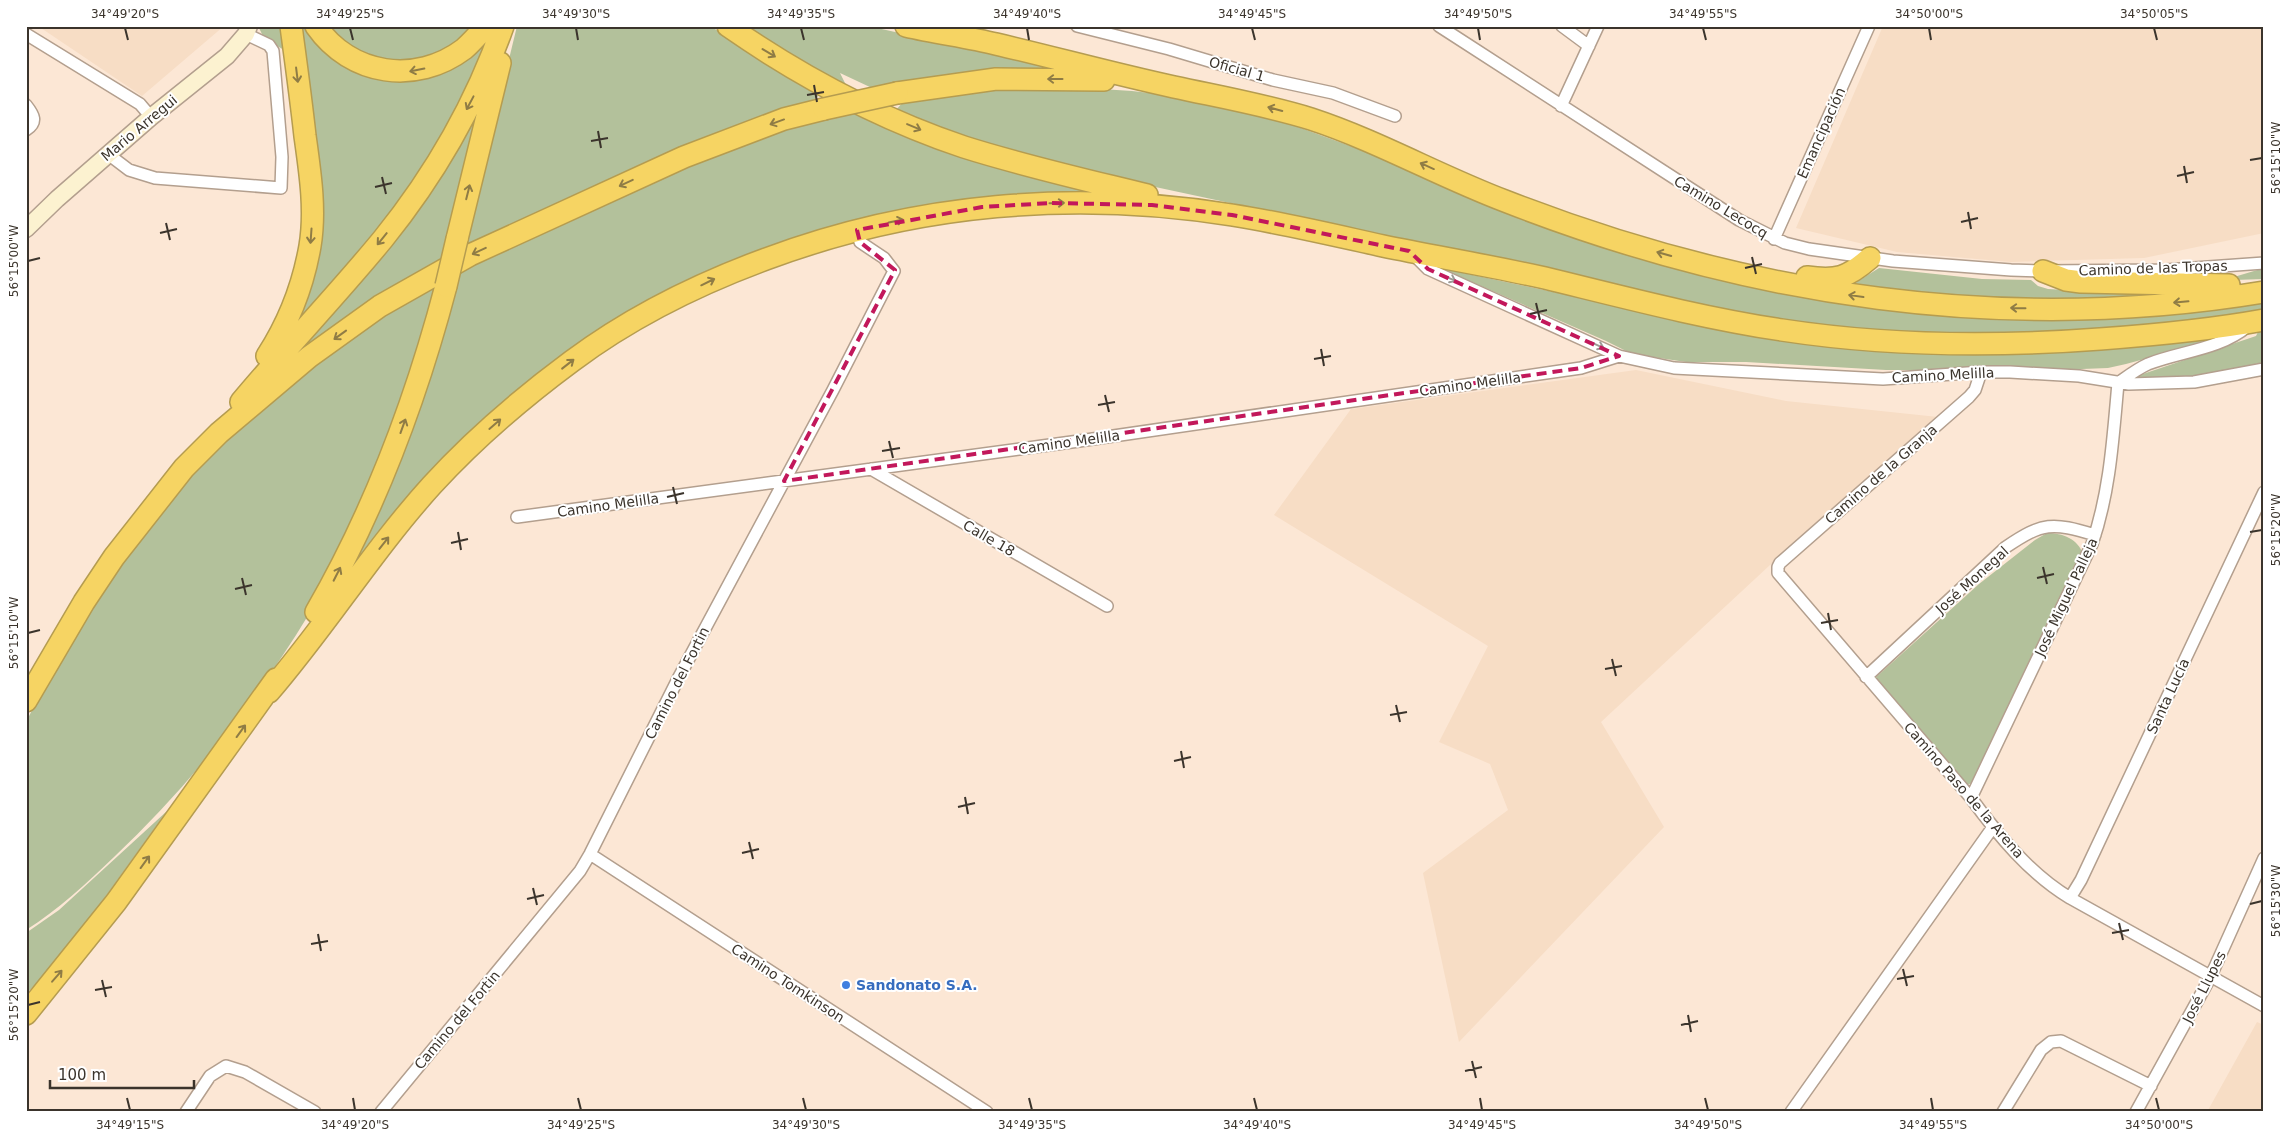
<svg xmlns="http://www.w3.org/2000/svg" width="2290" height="1138" font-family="'DejaVu Sans',sans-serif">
<rect width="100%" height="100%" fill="#fce7d5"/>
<!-- built -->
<path fill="#f7ddc5" d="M38 26H224L142 96Z
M1883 26H2264V233L2144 258 2011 262 1897 252 1796 228Z
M1636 370 1786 401 1938 417 1770 565 1601 722 1664 827 1459 1042 1423 873 1508 810 1490 764 1439 742 1488 646 1274 515 1351 409Z
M2257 1022 2264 1025V1112H2207Z"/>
<!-- green -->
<path fill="#b3c19b" d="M258 26H286L284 50 264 38Z
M296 26H310L388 77 494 31 422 177 283 345 305 284Z
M322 26H480L432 60 370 61Z
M517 26H710L821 94 812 101 775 113 463 249Z
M741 26H868L1067 70 872 88 840 73 846 85 840 84Z
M501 35 445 259 282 363 375 256Z
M1055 88C1081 89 1106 89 1132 91 1185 96 1238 110 1290 124L1706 276 1793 295 1881 308 2264 297V313L2244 317 2010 337 1852 330 1742 313 1090 173 976 142 896 110 903 102 985 90Z
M855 110 1100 192 950 203 611 326 350 576V564L457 269 691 163 783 128Z
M1440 268 1710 325 1980 354C2057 355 2133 349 2209 338L2218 339 2126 364 2108 368 2056 370H1886L1746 362H1686L1632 354 1606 341Z
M1879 268 1982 279 2031 280 2038 286 2048 289 2083 291 2193 292 2089 299 1949 297 1852 285Z
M2264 268V279L2234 280V277Z
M430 285 439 292 406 407 309 614C255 703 190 785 114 857 87 883 58 910 26 930V722L47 681 103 586 146 530 193 474 242 426 326 354Z
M2264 327V362L2193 378 2136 380 2134 377 2256 336 2258 332Z
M2047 533C2063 533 2078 539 2083 554L1972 783 1964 786 1874 679 1979 584 2035 540Z
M167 811 65 953 26 994V933L59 910Z"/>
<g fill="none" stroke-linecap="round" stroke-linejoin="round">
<defs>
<path id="street" d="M1077 26 1169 49 1273 80 1333 93 1395 116
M1439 26 1739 220 1785 243 1809 249 1893 261 2011 270 2043 271 2166 270 2264 263
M1562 26 1589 46
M26 34 140 104 151 117
M26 105C34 115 38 122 26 130
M1561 106 1598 26
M108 154 129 170 155 178 281 188 282 157 273 51 269 45 246 34
M1774 239 1869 26
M1414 255 1428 269 1619 356 1674 368 1883 379 1981 372H2010L2079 376 2129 384 2194 382 2264 369
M1981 372 1975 390 1969 397 1780 563 1778 567V573L1971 798C1998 835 2030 874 2070 898L2264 1006
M2118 383C2128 376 2137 369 2148 364 2181 351 2219 350 2248 326
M871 469 1107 606
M517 517 1079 441 1581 368 1619 356
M1866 677 2006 547C2043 522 2052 522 2095 535
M1971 798 2092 544C2110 492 2113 438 2118 383
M590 854 987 1112
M2070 898 2081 880 2264 492
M186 1112 210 1076 226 1066 245 1072 315 1112
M381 1112 580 871 590 854 679 677 833 390 894 271 884 258 860 242 857 230
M1791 1112 1993 827
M2003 1112 2041 1050 2051 1042 2061 1041 2151 1086
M2136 1112 2210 978 2264 858"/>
<path id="secondary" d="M26 229 57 199 151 117 227 56 246 34 249 26"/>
<path id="highway" d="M316 26C351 76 416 85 464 49 472 42 479 34 486 26
M728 26C800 76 881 119 964 147 1024 166 1086 180 1147 195
M906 26C936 33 967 37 996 44 1056 58 1114 74 1174 87 1220 97 1266 105 1311 119 1378 141 1439 176 1505 201 1748 296 2005 335 2264 292
M897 93 996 79 1104 80
M457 239 500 63
M2043 271 2066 280 2081 282 2229 285
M1807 277C1837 281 1847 278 1870 258
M267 356C289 322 303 286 310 246 316 210 310 172 305 136 301 99 296 63 291 26
M241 402C287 347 337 295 383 239 434 176 476 103 503 26
M316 612C375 510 416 400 446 286
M269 692C326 626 373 550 432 485 474 439 522 398 572 361 631 317 698 284 766 259 916 203 1075 190 1232 215 1283 223 1333 235 1383 246 1437 257 1491 266 1545 278 1623 297 1702 318 1782 330 1887 346 1994 347 2100 339 2155 335 2209 330 2264 320
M26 701 84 602 114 557 184 468 219 433 309 357 380 306 470 255 684 157 784 119 824 109
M26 1014 116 902 276 679"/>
</defs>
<!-- street casing -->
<use href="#street" stroke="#b39f8e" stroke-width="14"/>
<!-- secondary casing -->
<use href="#secondary" stroke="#b39f8e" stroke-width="19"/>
<!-- highway casing -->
<use href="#highway" stroke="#b59c50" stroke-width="24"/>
<!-- street -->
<use href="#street" stroke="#fff" stroke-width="11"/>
<!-- secondary -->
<use href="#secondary" stroke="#fcf2d0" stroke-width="16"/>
<!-- highway -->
<use href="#highway" stroke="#f6d463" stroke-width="21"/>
<defs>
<path id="highway-bridge" d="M824 109 897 93
M446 286 457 239"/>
</defs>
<!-- highway-bridge casing -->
<use href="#highway-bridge" stroke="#b59c50" stroke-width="24" stroke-linecap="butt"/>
<!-- highway-bridge -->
<use href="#highway-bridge" stroke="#f6d463" stroke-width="21"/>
</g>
<!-- one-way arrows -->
<defs><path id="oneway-shaft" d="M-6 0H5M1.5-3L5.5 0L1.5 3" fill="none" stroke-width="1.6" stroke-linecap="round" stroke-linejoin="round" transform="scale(1.25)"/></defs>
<g stroke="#8f7c45">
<use href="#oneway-shaft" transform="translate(769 53) rotate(31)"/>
<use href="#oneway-shaft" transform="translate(417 70) rotate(169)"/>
<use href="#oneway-shaft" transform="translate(297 75) rotate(83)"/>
<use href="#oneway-shaft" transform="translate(1055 79) rotate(180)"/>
<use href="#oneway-shaft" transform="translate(470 103) rotate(118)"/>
<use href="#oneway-shaft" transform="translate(1275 109) rotate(-165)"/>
<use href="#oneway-shaft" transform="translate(777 122) rotate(160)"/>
<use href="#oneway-shaft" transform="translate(914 127) rotate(23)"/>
<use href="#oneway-shaft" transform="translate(1427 166) rotate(-156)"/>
<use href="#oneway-shaft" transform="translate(626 183) rotate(155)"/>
<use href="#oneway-shaft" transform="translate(468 192) rotate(-76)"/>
<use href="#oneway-shaft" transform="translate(1057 203) rotate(-1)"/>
<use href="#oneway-shaft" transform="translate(896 221) rotate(-12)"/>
<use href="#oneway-shaft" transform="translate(311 236) rotate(94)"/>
<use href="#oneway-shaft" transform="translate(382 239) rotate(129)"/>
<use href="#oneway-shaft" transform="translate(479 251) rotate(155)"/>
<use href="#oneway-shaft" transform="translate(1664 254) rotate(-164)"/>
<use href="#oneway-shaft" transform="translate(708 282) rotate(-26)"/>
<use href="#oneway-shaft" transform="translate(1856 296) rotate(-172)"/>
<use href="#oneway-shaft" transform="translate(2181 302) rotate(175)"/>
<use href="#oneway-shaft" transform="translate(2018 308) rotate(-179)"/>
<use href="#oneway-shaft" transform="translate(340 335) rotate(144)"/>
<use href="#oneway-shaft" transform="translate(568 364) rotate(-38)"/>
<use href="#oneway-shaft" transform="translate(495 424) rotate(-41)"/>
<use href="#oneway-shaft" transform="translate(403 426) rotate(-70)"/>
<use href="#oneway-shaft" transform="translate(384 543) rotate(-52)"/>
<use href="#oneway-shaft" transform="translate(337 574) rotate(-63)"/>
<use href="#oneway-shaft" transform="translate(241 731) rotate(-54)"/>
<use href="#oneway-shaft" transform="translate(145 862) rotate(-54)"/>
<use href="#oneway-shaft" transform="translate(57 976) rotate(-49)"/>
</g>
<g stroke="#9d9a96">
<use href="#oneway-shaft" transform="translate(1449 278) rotate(25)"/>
<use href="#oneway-shaft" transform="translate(1597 345) rotate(24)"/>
</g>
<!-- marked area -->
<path fill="none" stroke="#c2185b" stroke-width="4" stroke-dasharray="10 6" stroke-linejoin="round" d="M1052 203 1152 205 1232 215 1409 251 1428 269 1619 356 1581 368 784 481 895 270 860 242 857 230 982 207Z"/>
<!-- ticks -->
<path fill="none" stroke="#3b342c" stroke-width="2" d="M125 28 128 40M350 28 353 40M576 28 578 40M801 28 804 40M1027 28 1029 40M1252 28 1255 40M1478 28 1480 40M1703 28 1706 40M1929 28 1931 40M2154 28 2157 40M814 85 817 102M807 95 824 92M598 131 601 148M591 141 608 138M2250 160 2262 158M2184 166 2187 183M2177 176 2194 172M382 177 386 194M375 187 392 183M1968 212 1971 229M1961 222 1978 218M166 223 170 240M160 233 177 229M1752 257 1756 274M28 261 40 258M1745 268 1762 264M1536 303 1540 320M1530 314 1547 310M1321 349 1324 366M1314 359 1331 356M1105 395 1109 412M1098 405 1115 402M889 441 893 458M882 451 900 448M673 487 677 504M667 497 684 493M458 532 461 550M2250 532 2262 530M451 543 468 539M2043 567 2047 584M242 578 246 595M2037 578 2054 574M235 589 252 585M1828 613 1831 630M1821 623 1838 620M28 633 40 630M1612 659 1616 676M1605 669 1622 666M1396 705 1400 722M1390 715 1407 712M1181 751 1184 768M1174 761 1191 757M965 797 968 814M958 807 975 803M749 842 753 859M742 853 759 849M533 888 537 905M527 899 544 895M2250 904 2262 901M2119 923 2123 940M2112 933 2129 930M318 934 321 951M311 944 328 941M1903 969 1907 986M1897 979 1914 976M102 980 106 997M95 990 112 987M28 1005 40 1002M1688 1015 1691 1032M1681 1025 1698 1021M1472 1061 1476 1078M1465 1071 1482 1067M127 1098 130 1110M353 1098 355 1110M578 1098 581 1110M803 1098 806 1110M1029 1098 1032 1110M1254 1098 1257 1110M1480 1098 1482 1110M1705 1098 1708 1110M1931 1098 1933 1110M2156 1098 2159 1110"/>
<!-- markers -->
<circle fill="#3f7fe0" stroke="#fff" stroke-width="2" cx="846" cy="985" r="5"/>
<g text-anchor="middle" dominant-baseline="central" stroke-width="4" stroke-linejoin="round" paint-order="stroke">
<!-- street labels -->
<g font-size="14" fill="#3b342c" stroke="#fff">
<text transform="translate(1237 69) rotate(16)">Oficial 1</text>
<text transform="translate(139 128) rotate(-40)">Mario Arregui</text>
<text transform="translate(1821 133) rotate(-66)">Emancipación</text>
<text transform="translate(1721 207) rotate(31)">Camino Lecocq</text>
<text transform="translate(2153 268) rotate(-2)">Camino de las Tropas</text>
<text transform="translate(1943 375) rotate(-3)">Camino Melilla</text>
<text transform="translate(1470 384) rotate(-8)">Camino Melilla</text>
<text transform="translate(1069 442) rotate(-8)">Camino Melilla</text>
<text transform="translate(1881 474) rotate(-41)">Camino de la Granja</text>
<text transform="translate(608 505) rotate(-8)">Camino Melilla</text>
<text transform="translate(989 538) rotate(30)">Calle 18</text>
<text transform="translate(1972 580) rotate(-42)">José Monegal</text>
<text transform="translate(2066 597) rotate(-65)">José Miguel Palleja</text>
<text transform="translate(677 683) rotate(-63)">Camino del Fortin</text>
<text transform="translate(2168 696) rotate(-65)">Santa Lucía</text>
<text transform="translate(1964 790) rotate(49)">Camino Paso de la Arena</text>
<text transform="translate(788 983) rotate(33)">Camino Tomkinson</text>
<text transform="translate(2204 987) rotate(-63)">José Llupes</text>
<text transform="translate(457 1020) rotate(-50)">Camino del Fortin</text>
</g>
<!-- shop labels -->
<g font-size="14" font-weight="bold" fill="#366cbe" stroke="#fff" text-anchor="start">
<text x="856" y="985">Sandonato S.A.</text>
</g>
</g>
<!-- border -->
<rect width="2290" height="1138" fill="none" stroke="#ffffff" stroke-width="55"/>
<!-- scale -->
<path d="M50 1080v8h144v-8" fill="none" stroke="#3b342c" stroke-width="2.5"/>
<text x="58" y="1080" font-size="15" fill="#3b342c" stroke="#ffffff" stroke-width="4" paint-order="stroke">100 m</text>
<rect x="28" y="28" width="2234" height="1082" fill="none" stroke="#3b342c" stroke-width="2"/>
<g font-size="12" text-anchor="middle" fill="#3b342c">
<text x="125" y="18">34°49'20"S</text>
<text x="350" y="18">34°49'25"S</text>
<text x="576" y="18">34°49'30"S</text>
<text x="801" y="18">34°49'35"S</text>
<text x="1027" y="18">34°49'40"S</text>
<text x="1252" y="18">34°49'45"S</text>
<text x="1478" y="18">34°49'50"S</text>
<text x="1703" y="18">34°49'55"S</text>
<text x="1929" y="18">34°50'00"S</text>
<text x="2154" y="18">34°50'05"S</text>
<text transform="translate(2276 158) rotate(-90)" y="4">56°15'10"W</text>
<text transform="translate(14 261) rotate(-90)" y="4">56°15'00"W</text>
<text transform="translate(2276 530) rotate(-90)" y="4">56°15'20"W</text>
<text transform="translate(14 633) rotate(-90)" y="4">56°15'10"W</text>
<text transform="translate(2276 901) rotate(-90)" y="4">56°15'30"W</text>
<text transform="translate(14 1005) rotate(-90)" y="4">56°15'20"W</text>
<text x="130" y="1129">34°49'15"S</text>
<text x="355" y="1129">34°49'20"S</text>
<text x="581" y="1129">34°49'25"S</text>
<text x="806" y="1129">34°49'30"S</text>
<text x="1032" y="1129">34°49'35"S</text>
<text x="1257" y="1129">34°49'40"S</text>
<text x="1482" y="1129">34°49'45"S</text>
<text x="1708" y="1129">34°49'50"S</text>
<text x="1933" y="1129">34°49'55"S</text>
<text x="2159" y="1129">34°50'00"S</text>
</g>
</svg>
